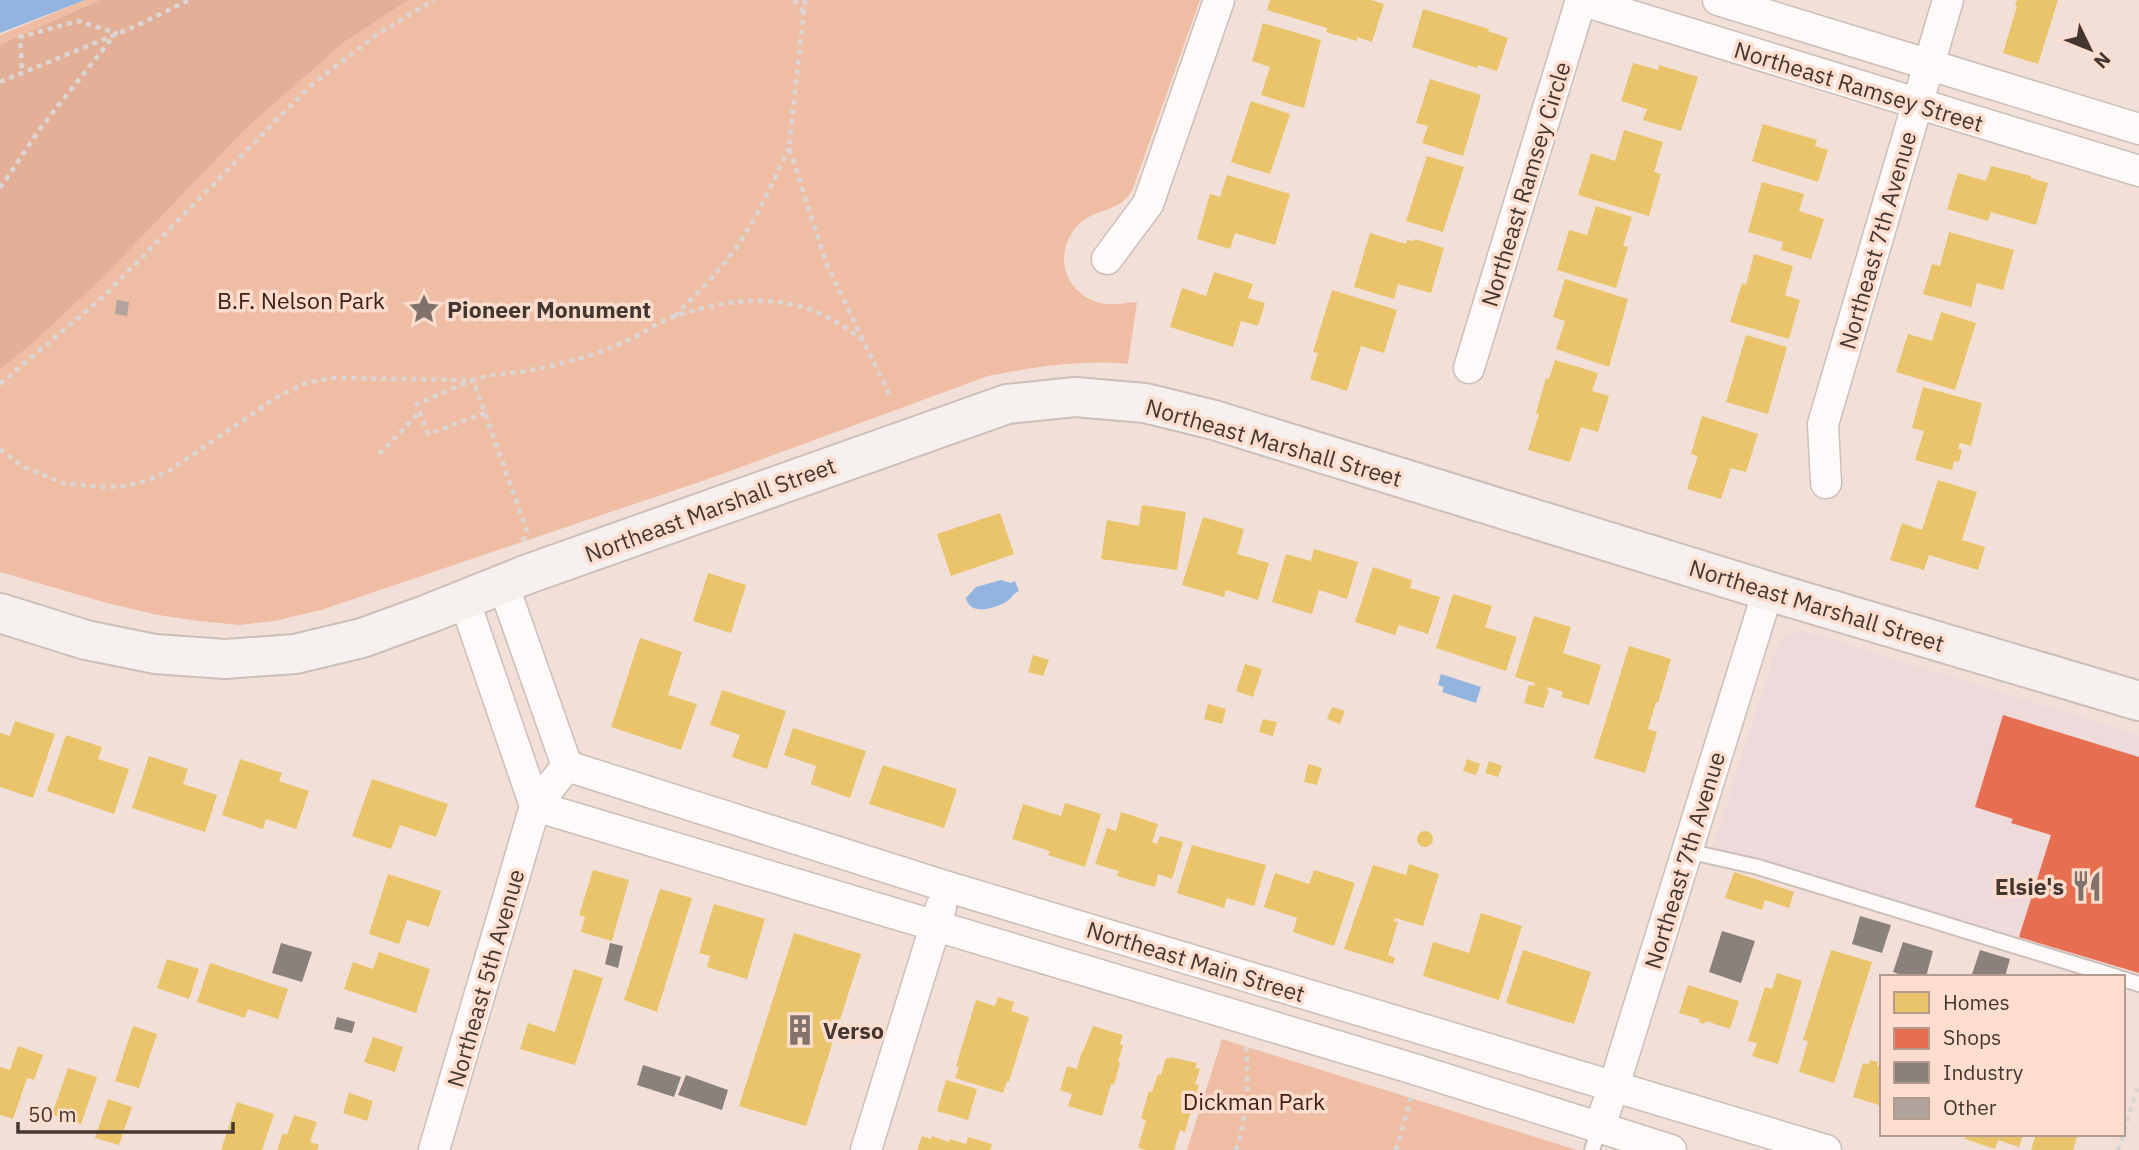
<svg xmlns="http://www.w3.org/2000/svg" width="2139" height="1150" font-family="'IBM Plex Sans',sans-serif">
<rect width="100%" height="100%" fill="#f2e0d8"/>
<!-- commercial -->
<path fill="#eed9db" d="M1801 630 2139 735V994L2123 989V977H2083L1709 860 1779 640Z"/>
<!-- green -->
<path fill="#efbda4" d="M85 0H1200L1132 191C1129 195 1125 200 1121 203 1107 212 1091 212 1078 225 1054 251 1062 288 1094 301 1107 307 1123 303 1137 302L1128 364C1081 359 1034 367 988 376L714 477 321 610 274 621 240 625 199 621 158 615 107 603 0 572V35Z
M1222 1039 1577 1150H1187Z"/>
<!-- forest -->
<path fill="#e3b097" d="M100 0H408L344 42 246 128 103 277 35 341 0 369V45Z"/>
<!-- water -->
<path fill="#93b4de" d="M0 0H85L0 33Z
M1001 580 1011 583 1015 581 1019 591C1012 594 1012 598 1006 602 993 609 970 616 966 598L976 587Z
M1441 674 1481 687 1476 703 1442 692 1444 687 1438 685Z"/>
<!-- homes -->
<path fill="#e9c46a" d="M1270 0H1371L1384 4 1372 42 1357 37V41L1326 32 1327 28 1267 10Z
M2017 0H2058L2038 64 2003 53 2017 6 2015 5Z
M1423 9 1489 29 1488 31 1508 38 1497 71 1478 65 1477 68 1412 47Z
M1263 23 1321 40 1304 108 1261 95 1270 67 1252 61Z
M1633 63 1658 70 1659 65 1698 77 1681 131 1643 120 1647 109 1621 101Z
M1430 79 1481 95 1463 156 1422 143 1428 126 1416 123Z
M1251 101 1290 114 1270 174 1231 162Z
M1763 124 1817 140 1815 146 1828 150 1818 182 1752 161Z
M1624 130 1663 142 1654 172 1661 174 1649 216 1578 195 1591 153 1615 161Z
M1427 156 1464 167 1443 232 1406 221Z
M1991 166 2031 176V178L2048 183 2036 225 1991 212 1988 221 1947 209 1958 173 1986 181Z
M1227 175 1290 194 1275 245 1235 233 1230 249 1197 239 1210 194 1220 197Z
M1762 182 1804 194 1799 211 1824 219 1811 259 1781 250 1783 242 1748 232Z
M1596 206 1632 217 1623 246 1628 247 1616 288 1557 270 1569 230 1587 235Z
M1949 232 2014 250 2003 290 1977 283 1971 307 1923 294 1932 264 1940 266Z
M1370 233 1406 244 1407 240 1414 241 1415 239 1444 248 1431 293 1398 284 1394 299 1354 287Z
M1754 254 1793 266 1785 295 1800 300 1789 339 1730 322 1742 283 1746 285Z
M1214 272 1253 284 1248 298 1265 303 1258 326 1241 321 1233 347 1170 327 1182 288 1206 296Z
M1565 279 1628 299 1609 367 1556 349 1565 321 1553 317Z
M1332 290 1397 310 1384 353 1361 346 1347 391 1310 379 1318 353 1313 352Z
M1941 312 1976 323 1955 390 1896 372 1908 334 1932 341Z
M1746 335 1787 347 1768 414 1726 402Z
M1555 360 1598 373 1592 391 1609 396 1598 432 1581 427 1570 462 1528 450 1539 414 1536 413 1546 378 1549 379Z
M1923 387 1982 403 1971 446 1960 443 1958 449H1962L1959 462 1954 461 1952 470 1915 460 1924 431 1912 428Z
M1702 416 1758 434 1746 472 1731 468 1721 499 1687 489 1698 456 1691 454Z
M1938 480 1977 492 1962 540 1985 547 1978 570 1929 555 1924 570 1890 560 1902 523 1922 530Z
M1142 505 1186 512 1177 570 1101 559 1107 520 1139 526Z
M1000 513 1014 554 951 576 937 534Z
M1203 517 1244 529 1237 554 1269 563 1258 600 1226 590 1224 597 1182 585Z
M1314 549 1358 562 1347 599 1319 590 1312 614 1272 602 1286 554 1311 561Z
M1373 567 1412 580 1410 588 1440 597 1428 634 1399 625 1395 635 1355 622Z
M708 573 746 585 731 633 693 621Z
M1453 594 1492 606 1485 627 1517 637 1506 671 1436 648Z
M1534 616 1571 627 1563 653 1601 665 1589 705 1561 697 1563 692 1548 687 1547 690 1549 691 1543 708 1524 703 1529 685 1534 686 1535 683 1515 677Z
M640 638 682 652 668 695 697 704 681 750 611 727Z
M1629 646 1671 659 1658 703 1656 702 1648 729 1657 732 1645 773 1594 758Z
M1033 655 1049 660 1043 676 1028 672Z
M1245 664 1262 669 1253 697 1236 691Z
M722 690 786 711 767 769 732 757 740 735 710 725Z
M1208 704 1226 709 1222 724 1204 719Z
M1332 707 1345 711 1340 724 1327 719Z
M1263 719 1277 722 1273 736 1259 732Z
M15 721 55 734 33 798 0 787V733L10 736Z
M793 728 866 751 850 798 811 784 816 766 784 755Z
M66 735 102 747 98 759 129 769 114 814 47 791Z
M149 756 188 769 183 784 217 795 205 832 132 808Z
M240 759 282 773 279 781 309 791 296 829 266 819 263 829 222 815Z
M1467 759 1480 764 1476 775 1463 771Z
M1489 761 1502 766 1498 777 1485 773Z
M1308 764 1322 768 1317 785 1304 782Z
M883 765 957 789 944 828 869 804Z
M372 779 448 804 436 837 400 825 391 849 352 836Z
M1065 803 1101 814 1085 867 1048 855 1050 851 1012 839 1023 804 1061 816Z
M1121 812 1158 824 1152 842 1157 844 1160 836 1183 842 1172 879 1158 874 1155 887 1117 876 1119 871 1095 864 1107 828 1116 831Z
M1417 839a8 8 0 1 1 16 0a8 8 0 1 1-16 0Z
M1192 845 1266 865 1254 906 1227 898 1224 908 1177 893Z
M1409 864 1439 874 1423 926 1395 918 1394 921 1398 922 1388 955 1395 958 1393 964 1344 949 1373 865 1406 875Z
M593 870 629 880 612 941 581 932 585 917 579 915Z
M1314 870 1355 883 1334 946 1293 932 1297 918 1264 907 1275 873 1309 884Z
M1734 872 1794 892 1789 908 1765 900 1762 910 1725 898Z
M388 874 441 891 429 927 407 920 399 944 369 934Z
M660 889 692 898 657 1012 624 1000Z
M714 904 765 919 747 979 707 967 710 956 699 953Z
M1481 913 1522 926 1499 1000 1423 976 1433 942 1469 953Z
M794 933 861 954 806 1126 739 1106Z
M1523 950 1591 972 1574 1024 1506 1003Z
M1831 950 1872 962 1834 1083 1799 1072 1808 1041 1803 1040Z
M379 952 430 969 416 1013 344 989 353 962 373 969Z
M167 959 199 969 189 999 157 988Z
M210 963 288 989 278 1019 248 1009 245 1018 197 1002Z
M574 969 603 978 575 1065 520 1049 528 1023 555 1032Z
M1777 973 1802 981 1778 1064 1752 1056 1757 1043 1748 1041 1765 987 1772 989Z
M1688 985 1739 1001 1730 1029 1706 1021 1704 1024 1699 1022 1700 1019 1679 1013Z
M998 997 1014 1002 1011 1011 1029 1017 1009 1082 1007 1081 1003 1093 955 1078 959 1067 956 1066 976 1000 995 1006Z
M133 1026 157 1034 139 1088 115 1081Z
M1093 1026 1123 1035 1120 1044 1123 1045 1118 1062 1120 1063 1114 1085 1111 1084 1102 1116 1068 1106 1072 1094 1060 1090 1067 1066 1077 1069 1082 1051H1083Z
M373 1037 403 1047 395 1072 364 1062Z
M18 1046 43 1055 34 1080 27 1078 13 1119 0 1115V1067L10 1070Z
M1170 1057 1197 1063 1195 1068 1200 1069 1195 1084 1199 1085 1185 1132 1180 1130 1174 1150H1146L1138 1148 1146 1120 1141 1118 1149 1091 1152 1092 1158 1074 1161 1075 1166 1058 1170 1059Z
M1870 1060 1878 1062 1877 1066 1882 1067V1106L1853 1097 1863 1063 1869 1064Z
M68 1068 97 1077 81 1124 52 1114Z
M946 1080 977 1089 968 1120 937 1111Z
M349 1093 373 1101 367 1121 343 1113Z
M108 1099 132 1107 119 1145 95 1138Z
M237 1102 274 1114 262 1150H221Z
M294 1115 317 1122 310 1142 319 1145 317 1150H277L283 1133 287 1135Z
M1966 1134H2023L2019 1147 1998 1140 1995 1149 1965 1139Z
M2036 1134H2078L2073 1150H2031Z
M922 1136 931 1139 932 1136 949 1142 950 1139 966 1144 968 1137 992 1144 990 1150H917Z"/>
<!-- shops -->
<path fill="#e76f51" d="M2003 715 2139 757V973L2019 937 2051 835 2011 823 2013 819 1975 807Z"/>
<!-- industry -->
<path fill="#8a817c" d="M1860 916 1891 925 1882 953 1852 944Z
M1722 931 1755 941 1741 983 1709 972Z
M1903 942 1933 951 1926 977H1907L1893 972Z
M281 943 312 952 302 982 272 973Z
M610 943 623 946 618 968 605 964Z
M1980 950 2010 959 2005 977H1971Z
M337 1017 355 1022 352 1033 334 1029Z
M643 1065 681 1077 674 1097 637 1085Z
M686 1075 728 1090 722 1110 678 1095Z"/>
<!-- building -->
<path fill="#b1a39d" d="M117 300 129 302 127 316 115 314Z"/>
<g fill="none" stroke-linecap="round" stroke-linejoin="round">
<defs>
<path id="lane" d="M1687 851 1758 867 2117 977
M2123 979 2139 984
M1592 1150 1599 1128"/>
<path id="street" d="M1580 0 2139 171
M1718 0 2139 129
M1107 259 1148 204 1219 0
M1469 368 1581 0
M1826 483 1823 424 1948 0
M503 584 567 766
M464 599 535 806
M567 766 948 887 1826 1150
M535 806 1414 1069 1671 1150
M1599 1128 1614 1086 1768 591
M434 1150 535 806 567 766
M866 1150 941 907"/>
<path id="secondary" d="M0 613 86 640 155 654 225 659 295 654 362 638 428 614 528 574 1007 404 1075 397 1145 403 1214 420 1768 591 2139 701"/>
</defs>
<!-- lane casing -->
<use href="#lane" stroke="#ccbeb8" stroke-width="18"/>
<!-- street casing -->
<use href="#street" stroke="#ccbeb8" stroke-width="33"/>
<!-- secondary casing -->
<use href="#secondary" stroke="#ccbeb8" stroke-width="42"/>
<!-- path -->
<path stroke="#dbd6d3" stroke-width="4.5" stroke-dasharray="5 5" stroke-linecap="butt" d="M794 0 803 11
M805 0 789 147 826 263 891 398
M0 82 136 26 189 0
M0 188 42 126 116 33 78 21 20 37 22 73
M675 316C696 294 718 273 736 248 757 218 773 182 789 148
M0 384 104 296 309 87 376 35 434 0
M485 413 428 434 417 404 473 380 527 531 522 542
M0 449 22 466 63 483 104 487 125 486 146 481 169 471 277 397 306 383 331 378 473 380C492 373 511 374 531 370 545 368 559 364 573 360 591 355 611 349 628 340 644 333 660 321 676 316 747 293 804 292 863 341
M379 454 420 412
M1236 1150C1247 1117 1249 1081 1246 1047
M1396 1150 1411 1097
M2118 1150 2139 1083"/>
<!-- lane -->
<use href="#lane" stroke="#fdfaf9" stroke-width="14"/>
<!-- street -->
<use href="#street" stroke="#fdfaf9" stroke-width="30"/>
<!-- secondary -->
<use href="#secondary" stroke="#f6f1ef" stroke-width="38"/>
</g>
<!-- icons -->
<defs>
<symbol id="sight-bare" viewBox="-9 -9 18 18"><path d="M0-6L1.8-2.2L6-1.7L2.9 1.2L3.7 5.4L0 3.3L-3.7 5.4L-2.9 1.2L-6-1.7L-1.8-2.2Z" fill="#81726b" stroke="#fdddcd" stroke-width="2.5" paint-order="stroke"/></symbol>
<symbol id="restaurant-bare" viewBox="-9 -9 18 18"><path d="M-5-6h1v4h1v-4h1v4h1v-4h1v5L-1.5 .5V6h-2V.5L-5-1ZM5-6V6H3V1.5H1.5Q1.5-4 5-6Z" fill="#81726b" stroke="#fdddcd" stroke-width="2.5" paint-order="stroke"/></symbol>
<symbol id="building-bare" viewBox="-9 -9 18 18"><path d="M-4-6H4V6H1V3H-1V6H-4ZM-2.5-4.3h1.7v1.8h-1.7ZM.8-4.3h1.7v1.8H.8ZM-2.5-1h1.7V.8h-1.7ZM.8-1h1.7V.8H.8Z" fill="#81726b" stroke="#fdddcd" stroke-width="2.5" paint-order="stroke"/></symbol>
</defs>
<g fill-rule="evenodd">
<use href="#sight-bare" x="402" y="287" width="44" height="44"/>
<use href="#restaurant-bare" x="2065" y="864" width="44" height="44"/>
<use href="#building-bare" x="778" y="1008" width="44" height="44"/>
</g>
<g text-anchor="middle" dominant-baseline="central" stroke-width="7" stroke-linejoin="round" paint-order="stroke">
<!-- street labels -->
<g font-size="23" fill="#443731" stroke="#fdddcd">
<text transform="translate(1859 86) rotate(17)">Northeast Ramsey Street</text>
<text transform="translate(1525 184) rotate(-73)">Northeast Ramsey Circle</text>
<text transform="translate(1877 240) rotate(-74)">Northeast 7th Avenue</text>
<text transform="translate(1274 442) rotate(16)">Northeast Marshall Street</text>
<text transform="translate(710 509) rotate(-20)">Northeast Marshall Street</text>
<text transform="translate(1817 605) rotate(17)">Northeast Marshall Street</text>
<text transform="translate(1684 860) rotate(-73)">Northeast 7th Avenue</text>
<text transform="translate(1196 961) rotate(17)">Northeast Main Street</text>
<text transform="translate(485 978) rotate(-74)">Northeast 5th Avenue</text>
</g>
<!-- park labels -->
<g font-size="23" fill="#412110" stroke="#fdddcd">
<text x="301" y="300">B.F. Nelson Park</text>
<text x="1254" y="1101">Dickman Park</text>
</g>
<!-- poi labels -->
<g font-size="23" font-weight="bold" fill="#443731" stroke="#fdddcd" text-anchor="start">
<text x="447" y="309">Pioneer Monument</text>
<text x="2064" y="886" text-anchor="end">Elsie's</text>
<text x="823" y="1030">Verso</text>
</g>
</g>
<!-- legend -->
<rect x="1880" y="975" width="245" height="161" fill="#fdddcd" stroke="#b39b8f" stroke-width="2"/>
<rect x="1894" y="992" width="35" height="21" fill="#e9c46a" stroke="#b39b8f" stroke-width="2"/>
<text x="1943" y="1010" font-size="21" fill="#443731">Homes</text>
<rect x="1894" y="1028" width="35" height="21" fill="#e76f51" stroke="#b39b8f" stroke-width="2"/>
<text x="1943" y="1045" font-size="21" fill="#443731">Shops</text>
<rect x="1894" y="1062" width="35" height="21" fill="#8a817c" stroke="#b39b8f" stroke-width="2"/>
<text x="1943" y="1080" font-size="21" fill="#443731">Industry</text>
<rect x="1894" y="1098" width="35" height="21" fill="#b1a39d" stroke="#b39b8f" stroke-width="2"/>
<text x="1943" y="1115" font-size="21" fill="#443731">Other</text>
<!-- north arrow -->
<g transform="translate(2090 49) rotate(133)" stroke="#fdddcd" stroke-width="5" paint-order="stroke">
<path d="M0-5L12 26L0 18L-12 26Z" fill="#443731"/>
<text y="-10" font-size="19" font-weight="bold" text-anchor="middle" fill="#443731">N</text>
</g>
<!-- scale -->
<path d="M18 1122v10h215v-10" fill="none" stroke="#443731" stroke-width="3.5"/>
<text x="28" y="1122" font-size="21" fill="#443731" stroke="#fdddcd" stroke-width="5" paint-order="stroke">50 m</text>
</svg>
